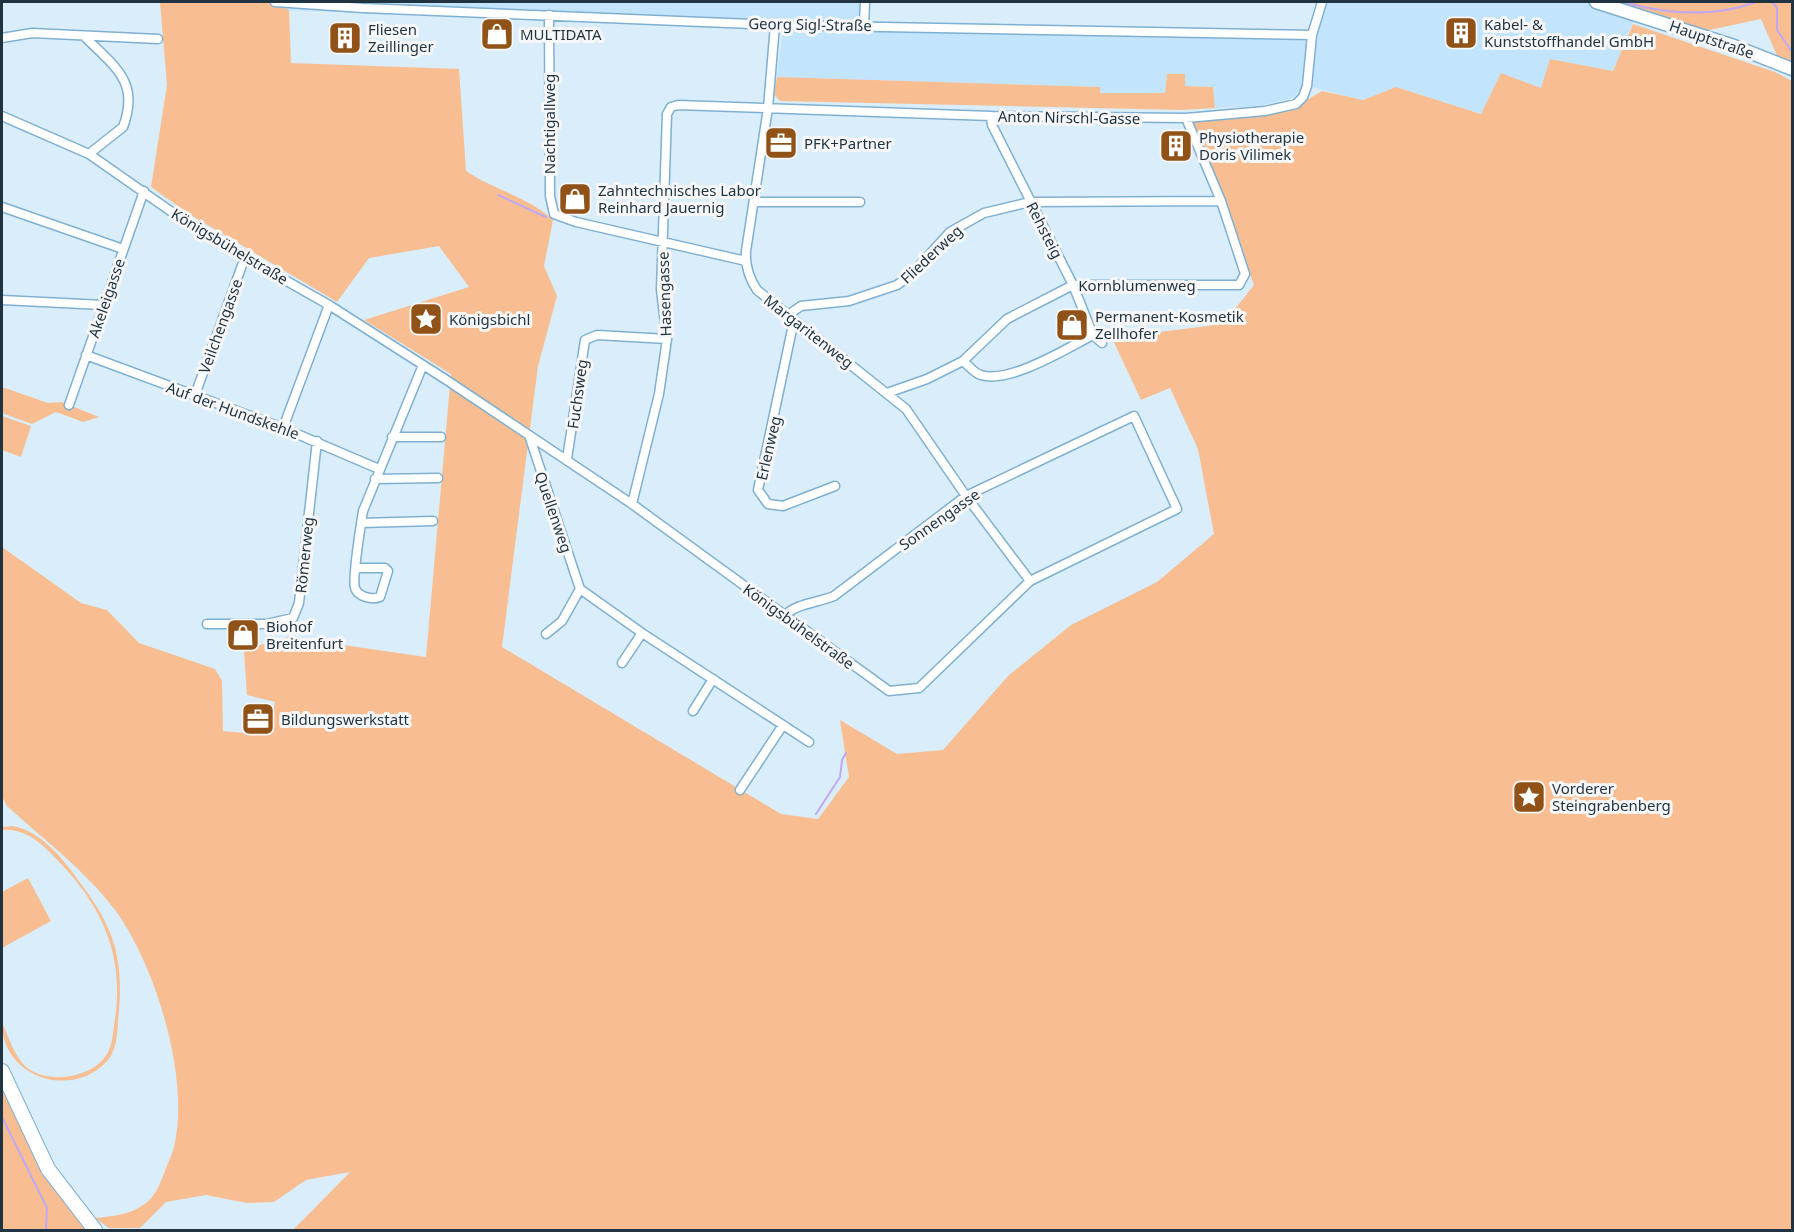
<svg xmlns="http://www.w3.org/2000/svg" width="1794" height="1232" font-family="'Noto Sans',sans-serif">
<rect width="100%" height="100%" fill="#d9edfb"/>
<!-- built -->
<path fill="#c2e4fd" d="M267 2H859V21L1308 30 1317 2H1590V5L1634 19 1613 72 1551 59 1541 88 1482 114 1396 87 1363 100 1312 87 1318 32 1308 30 1303 88 1292 98 1258 106 1215 108 1213 87 1185 86V74H1167L1165 93H1100L1099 87 777 77 783 29 289 10Z"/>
<!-- green -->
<path fill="#f8be91" d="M160 2H267L289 10 291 63 459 69 466 171C494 190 529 197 553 220L544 266 557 296 538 366 502 647 781 814 818 819 849 777 840 720 897 754 943 750 1008 676 1071 625 1157 582 1214 534 1198 449 1170 388 1141 400 1112 338 1223 324 1254 285 1193 121 1292 109 1322 91 1363 100 1396 87 1481 114 1501 73 1541 88 1550 59 1613 71 1633 24 1775 72 1792 81V1230H293L350 1172 306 1180 274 1202 247 1203 206 1195 166 1202 140 1228H109L95 1218C114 1216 130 1215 146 1203 156 1196 162 1179 166 1168 169 1160 174 1151 175 1142 189 1075 155 964 115 910 87 872 42 838 7 806L2 796V547L81 603 107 610 139 643 215 669 222 681 223 731 267 735 275 702 247 695 244 650 288 637 426 657 451 374 364 320 469 287 439 246 369 258 337 302 189 214 151 187 167 85Z
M1590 2H1792V69L1779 60 1761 19 1700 32 1634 19 1590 5Z
M1167 74H1185V86L1213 87 1215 108 1181 110 780 101 774 94 777 77 1100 87V93H1165Z
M2 387 48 403 62 402 99 417 83 422 56 412 32 424 2 413Z
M2 416 31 426 21 457 2 450Z
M13 826C44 832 66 863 84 888 117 933 124 964 118 1021 117 1034 117 1049 108 1060 72 1101 1 1077 2 1022 8 1036 14 1055 25 1066 46 1085 92 1079 107 1054 113 1044 113 1030 115 1019 124 957 104 910 62 865 45 847 28 828 2 830V827Z
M28 878 51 921 2 948V892Z
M2 1081 34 1156 86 1230H2Z"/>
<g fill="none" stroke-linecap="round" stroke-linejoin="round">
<!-- stream -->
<path stroke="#c0a8f3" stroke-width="2" d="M1623 2C1666 14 1713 18 1756 2
M1772 2 1777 8V30L1792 52
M498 195 546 217
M816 814 840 777 842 760 846 753
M2 1117 47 1208 46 1230"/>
<defs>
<path id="street" d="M275 2 363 8 775 25 1312 35
M549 15 550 196 554 214 576 222 746 261
M775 25 768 108 746 251C745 265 749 278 757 290L906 409 966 496 1030 581
M864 25 865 2
M2 38 32 33 158 39
M86 38C115 67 140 82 123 127L89 154
M2 116 89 154 199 231 329 305 445 379 632 504 889 691 919 688 1030 581 1177 509 1134 416 966 496 834 596C817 603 797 603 784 616
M991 116 992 125 1073 285 1093 335 1102 343
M754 202H860
M2 207 123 249
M2 300 103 305
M788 315 801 306 849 301 897 285 911 275 950 232 984 213 1030 202 1221 201
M794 320 758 490 768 504 783 506 835 486
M86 355 283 428 379 469
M963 361C968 365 975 374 981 375 1010 384 1067 348 1093 335
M887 393 927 379 963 361 1007 319 1073 285H1239L1245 274 1221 201 1186 118
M195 395 245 257
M69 405 144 191
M283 428 329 305
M529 435 580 589 642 633 809 742
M392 437H441
M567 459 585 340 597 335 667 339
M375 479 438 478
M632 504 659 394 667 339 661 290 667 114 671 107 678 105 991 116 1186 118 1265 111 1296 104 1303 97 1307 86 1312 35 1322 2
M361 523 433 521
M356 568H385L388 571 380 597C372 600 358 597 355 588 352 578 361 524 363 511L423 365
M207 624H266L293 618 299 603 317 441
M546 634 562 621 580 589
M622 663 642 633
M693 711 713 679
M740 790 783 725"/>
<path id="secondary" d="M1596 2 1734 46 1792 69"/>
<path id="primary" d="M2 1071 48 1169 95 1230"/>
</defs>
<!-- street casing -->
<use href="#street" stroke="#7fb0d2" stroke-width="11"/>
<!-- secondary casing -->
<use href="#secondary" stroke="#7fb0d2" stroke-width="15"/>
<!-- primary casing -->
<use href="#primary" stroke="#7fb0d2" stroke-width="16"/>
<!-- street -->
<use href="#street" stroke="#fff" stroke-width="8"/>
<!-- secondary -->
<use href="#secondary" stroke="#fff" stroke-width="12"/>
<!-- primary -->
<use href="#primary" stroke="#fff" stroke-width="14"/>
</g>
<!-- icons -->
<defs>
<symbol id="building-square" viewBox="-11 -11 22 22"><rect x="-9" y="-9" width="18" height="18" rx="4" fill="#905216" stroke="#f7f7f7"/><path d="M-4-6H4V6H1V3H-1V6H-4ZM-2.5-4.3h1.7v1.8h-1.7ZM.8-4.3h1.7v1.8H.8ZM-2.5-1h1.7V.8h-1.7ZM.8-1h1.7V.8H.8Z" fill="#fff"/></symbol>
<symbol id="shop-square" viewBox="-11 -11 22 22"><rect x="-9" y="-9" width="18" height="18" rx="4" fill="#905216" stroke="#f7f7f7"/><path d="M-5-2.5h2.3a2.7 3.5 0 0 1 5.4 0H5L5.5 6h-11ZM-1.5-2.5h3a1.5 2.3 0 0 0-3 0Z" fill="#fff"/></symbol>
<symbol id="office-square" viewBox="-11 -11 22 22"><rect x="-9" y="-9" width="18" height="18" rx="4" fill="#905216" stroke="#f7f7f7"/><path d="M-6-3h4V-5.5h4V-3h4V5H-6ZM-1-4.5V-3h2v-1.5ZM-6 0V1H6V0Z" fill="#fff"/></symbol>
<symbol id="sight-square" viewBox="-11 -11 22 22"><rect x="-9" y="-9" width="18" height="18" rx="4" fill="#905216" stroke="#f7f7f7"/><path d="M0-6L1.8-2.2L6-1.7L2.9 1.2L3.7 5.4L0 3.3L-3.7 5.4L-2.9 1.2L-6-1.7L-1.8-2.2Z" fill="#fff"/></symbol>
</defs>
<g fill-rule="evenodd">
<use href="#building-square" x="1442" y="14" width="38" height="38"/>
<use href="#shop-square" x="478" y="15" width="38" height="38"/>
<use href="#building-square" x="326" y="19" width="38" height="38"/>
<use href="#office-square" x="762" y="124" width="38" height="38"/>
<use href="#building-square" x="1157" y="127" width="38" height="38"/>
<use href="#shop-square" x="556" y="180" width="38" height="38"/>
<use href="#sight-square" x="407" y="300" width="38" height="38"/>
<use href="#shop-square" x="1053" y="306" width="38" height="38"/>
<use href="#shop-square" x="224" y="616" width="38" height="38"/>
<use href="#office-square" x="239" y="700" width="38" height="38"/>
<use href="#sight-square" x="1510" y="778" width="38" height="38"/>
</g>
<g text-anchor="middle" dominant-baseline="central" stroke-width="6" stroke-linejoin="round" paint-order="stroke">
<!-- street labels -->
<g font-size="15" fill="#1f3341" stroke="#f7f7f7">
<text transform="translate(810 24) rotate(1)">Georg Sigl-Straße</text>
<text transform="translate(1712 39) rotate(19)">Hauptstraße</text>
<text transform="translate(1069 117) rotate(1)">Anton Nirschl-Gasse</text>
<text transform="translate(549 124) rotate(-90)">Nachtigallweg</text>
<text transform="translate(1045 230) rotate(63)">Rehsteig</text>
<text transform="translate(230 246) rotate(31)">Königsbühelstraße</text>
<text transform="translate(931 254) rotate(-43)">Fliederweg</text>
<text x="1137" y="285">Kornblumenweg</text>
<text transform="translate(664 294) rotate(-92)">Hasengasse</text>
<text transform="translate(106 298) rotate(-71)">Akeleigasse</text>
<text transform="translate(220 326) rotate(-70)">Veilchengasse</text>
<text transform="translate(809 331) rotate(38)">Margaritenweg</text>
<text transform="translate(577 394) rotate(-82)">Fuchsweg</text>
<text transform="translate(233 410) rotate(20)">Auf der Hundskehle</text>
<text transform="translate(768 448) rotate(-77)">Erlenweg</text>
<text transform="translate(554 512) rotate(71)">Quellenweg</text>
<text transform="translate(939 519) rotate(-35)">Sonnengasse</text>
<text transform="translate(304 555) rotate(-84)">Römerweg</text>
<text transform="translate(799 626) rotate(36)">Königsbühelstraße</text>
</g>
<!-- poi labels -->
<g font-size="15" fill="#1f3341" stroke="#f7f7f7" text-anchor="start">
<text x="1484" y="24">Kabel- &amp;<tspan x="1484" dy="17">Kunststoffhandel GmbH</tspan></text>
<text x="368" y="29">Fliesen<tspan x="368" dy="17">Zeillinger</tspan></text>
<text x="520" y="34">MULTIDATA</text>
<text x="1199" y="137">Physiotherapie<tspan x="1199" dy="17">Doris Vilimek</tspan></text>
<text x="804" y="143">PFK+Partner</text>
<text x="598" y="190">Zahntechnisches Labor<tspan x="598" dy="17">Reinhard Jauernig</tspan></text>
<text x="1095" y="316">Permanent-Kosmetik<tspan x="1095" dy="17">Zellhofer</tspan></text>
<text x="449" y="319">Königsbichl</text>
<text x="266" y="626">Biohof<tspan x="266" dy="17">Breitenfurt</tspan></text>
<text x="281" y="719">Bildungswerkstatt</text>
<text x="1552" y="788">Vorderer<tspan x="1552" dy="17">Steingrabenberg</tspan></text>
</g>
</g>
<!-- border -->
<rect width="1794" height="1232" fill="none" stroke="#1f3341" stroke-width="6"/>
</svg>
